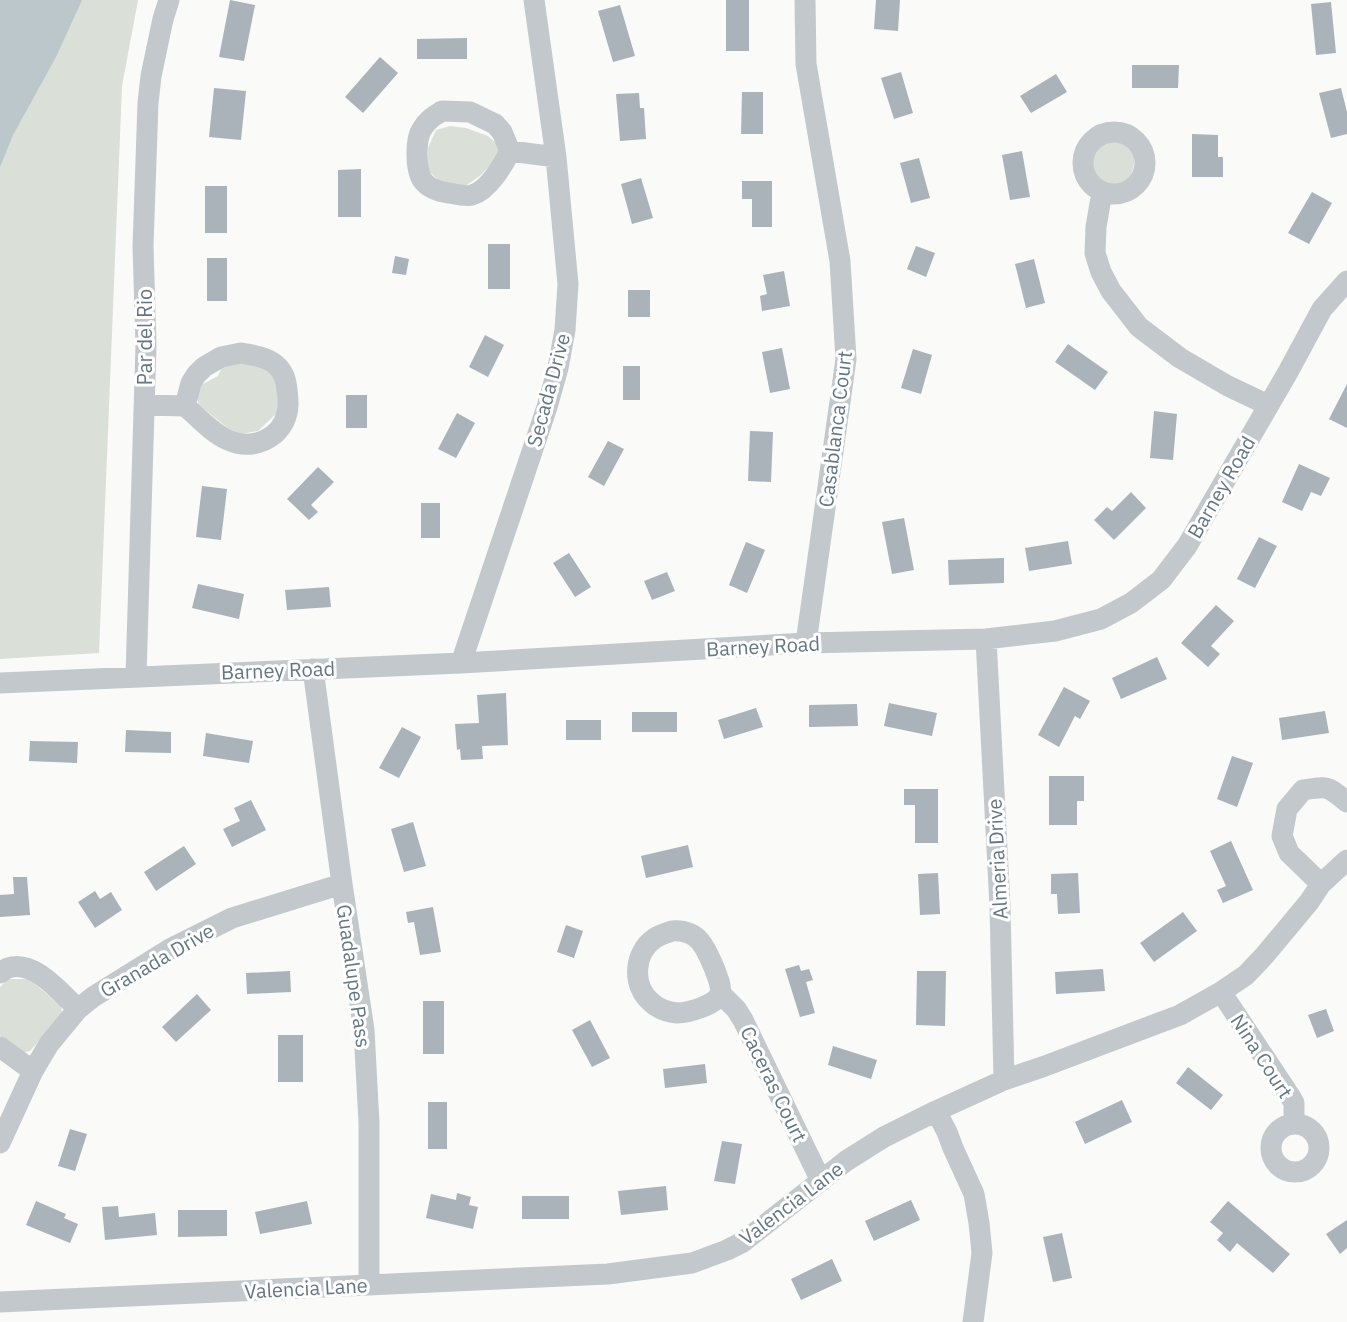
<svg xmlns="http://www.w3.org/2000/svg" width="1347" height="1322" font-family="'IBM Plex Sans',sans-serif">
<rect width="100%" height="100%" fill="#fafaf8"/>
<!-- green -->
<path fill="#dadfd7" d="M0 0H138L122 86 99 653 0 659Z
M450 126 466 128 488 136 499 146 498 157 481 175 464 187 441 183 427 169 428 148 436 130Z
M1108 139 1124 142 1134 152C1135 175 1131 178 1112 190L1102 187C1095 178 1086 163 1093 151 1096 147 1104 142 1108 139Z
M234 361 269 369 283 397 276 414 258 431 241 434 229 429 199 405 196 395 199 386 218 376 223 365Z
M8 979H29L61 1006 62 1015 30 1051 21 1053 7 1043 0 1035V987Z"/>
<!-- water -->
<path fill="#bbc7cb" d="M0 0H82L56 57 13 135 0 167Z"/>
<!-- building -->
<path fill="#aab3b9" d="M230 0 255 5 244 61 219 57Z
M726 0H749V51H726Z
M876 0H900L898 31 874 29Z
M1331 2 1336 53 1316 55 1311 4Z
M620 5 635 56 613 62 598 11Z
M467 38V59H417V39Z
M380 57 398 73 363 113 345 97Z
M1132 65H1179L1178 88H1132Z
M901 72 913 113 894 119 881 78Z
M1056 74 1067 92 1031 113 1020 96Z
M214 88 246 91 241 140 209 137Z
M1341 88 1347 112V134L1331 138 1319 93Z
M742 92H763V134H741Z
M639 93 640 108H644L646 139 620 141 616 94Z
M1192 134 1218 135V157H1223V177H1192Z
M1022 151 1030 197 1010 200 1002 155Z
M919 158 930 198 911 203 900 163Z
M361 169V217H338V170Z
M641 178 653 218 632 224 621 184Z
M742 181H772V227H752V199H742Z
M205 186H227V233H205Z
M1312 192 1332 203 1309 244 1288 233Z
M488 244H510V289H488Z
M916 246 935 253 926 277 907 269Z
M395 256 409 259 406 275 392 273Z
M207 258H227V301H207Z
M1034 259 1045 303 1026 308 1015 264Z
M784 271 790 306 762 311 760 296 767 294 763 275Z
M628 290H650V317H628Z
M485 335 504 345 488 377 469 367Z
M1068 344 1108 372 1095 390 1055 362Z
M782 348 790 389 770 393 762 352Z
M913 349 932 355 921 394 901 388Z
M623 366H640V400H623Z
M1347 384V428L1329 419Z
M346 395H367V428H346Z
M1154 411 1177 414 1173 460 1150 458Z
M457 413 475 423 456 458 438 449Z
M750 431 773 432 771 482 748 481Z
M608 441 624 449 604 486 588 477Z
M1299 464 1330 478 1321 496 1311 492 1302 511 1282 502Z
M318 467 334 482 311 505 318 512 309 520 287 499Z
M202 486 227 489 221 540 196 537Z
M1131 492 1146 508 1114 540 1094 520 1107 507 1112 511Z
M421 503H440V538H421Z
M904 518 914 570 892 574 882 522Z
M1259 537 1277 546 1255 588 1237 579Z
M1068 541 1072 564 1029 571 1025 548Z
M746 542 765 550 747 593 729 585Z
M569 553 591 587 575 597 553 563Z
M1004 558V583L949 585 948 560Z
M667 572 675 591 652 600 644 581Z
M198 584 244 594 239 619 192 608Z
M329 587 331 607 287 610 285 590Z
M1216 605 1234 621 1211 646 1220 654 1208 667 1181 643Z
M1157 657 1167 679 1121 699 1112 678Z
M1064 687 1090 701 1080 719 1075 716 1059 747 1038 735Z
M506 693 508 745 482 746 483 759 461 760 460 749 457 750 455 724 479 723 477 695Z
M889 703 937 713 932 736 884 726Z
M857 704 858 726 809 727V705Z
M756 708 763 727 724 739 718 720Z
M1325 711 1329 733 1282 740 1279 718Z
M632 712H677V732H632Z
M566 720H601V740H566Z
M402 727 421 737 399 778 379 768Z
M126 730 171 732V753L125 752Z
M206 733 253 741 249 763 203 756Z
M30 741 78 742 77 763 29 761Z
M1232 756 1253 763 1237 807 1217 799Z
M1049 776H1084V801H1077V825H1049Z
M904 789H938V843H915V805H904Z
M251 800 266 830 232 847 223 829 240 821 234 808Z
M413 822 426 866 404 872 391 829Z
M1231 841 1253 890 1223 903 1217 890 1226 886 1210 851Z
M688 845 693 867 646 878 641 856Z
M184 846 196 864 156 891 144 872Z
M938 873 940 914 920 915 918 874Z
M1078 873 1080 913 1058 914 1057 894H1051V874Z
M13 877H27L30 915 0 917V895L14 894Z
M95 891 100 899 111 892 122 910 95 928 78 902Z
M433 907 441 952 420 955 414 922 408 923 406 912Z
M1183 912 1197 931 1154 962 1140 943Z
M566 925 583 931 574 958 557 952Z
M799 965 801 971 809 969 813 980 806 982 815 1013 800 1017 785 969Z
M1103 969 1105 991 1056 994 1055 972Z
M290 971 291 992 247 994 246 973Z
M917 971H946L945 1026 916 1025Z
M197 994 211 1010 176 1042 162 1027Z
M423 1001H444V1054H423Z
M1326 1009 1334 1031 1317 1038 1308 1015Z
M590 1020 610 1058 592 1067 572 1030Z
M278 1035H303V1082H278Z
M833 1046 877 1060 871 1079 828 1065Z
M705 1064 707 1083 665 1088 663 1069Z
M1188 1067 1223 1095 1211 1110 1176 1083Z
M1122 1100 1132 1122 1085 1144 1075 1122Z
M428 1102H447V1149H428Z
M70 1129 87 1134 75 1171 58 1166Z
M722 1141 742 1144 735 1184 714 1181Z
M666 1186 668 1210 621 1215 618 1191Z
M457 1193 471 1197 469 1205 478 1207 473 1229 426 1218 431 1194 456 1200Z
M522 1196H569V1219H522Z
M911 1200 920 1220 874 1241 865 1221Z
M36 1201 66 1214 64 1218 78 1224 70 1243 26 1225Z
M307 1201 312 1224 260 1234 255 1212Z
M1228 1201 1290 1254 1273 1273 1237 1243 1230 1252 1217 1240 1223 1233 1210 1222Z
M118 1206 119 1217 155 1213 157 1235 105 1240 102 1207Z
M178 1210H227V1236L178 1237Z
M1347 1220V1248L1340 1254 1326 1234Z
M1062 1233 1072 1278 1053 1282 1043 1237Z
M832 1259 842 1281 801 1300 791 1279Z"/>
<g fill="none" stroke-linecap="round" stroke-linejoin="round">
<!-- minor -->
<path stroke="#c3c8cc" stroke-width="21" d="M805 0 806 64 840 261 846 359 806 643
M442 111 470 112 495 124 502 132 510 151C504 164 488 191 472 195 466 197 455 194 449 193 441 192 430 189 424 182 415 173 415 139 422 129 427 120 434 116 442 111Z
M1083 163a31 31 0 1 1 62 0a31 31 0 1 1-62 0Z
M510 151 556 157
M1102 192 1096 227 1095 253 1101 272 1111 291 1139 327 1180 358 1228 386 1268 405
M241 353C253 355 267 357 276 365 284 372 286 380 287 390 288 397 289 406 287 413 281 439 252 451 228 440 212 433 198 417 185 406L191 383 196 375 204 367 221 357Z
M144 405 185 406
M986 639 1000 906 1004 1080
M461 663 547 407 558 368 565 330 568 284 556 157 534 0
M313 669 342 884 364 1030 369 1123V1285
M136 676 146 345 143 246 148 103 151 76 163 19 169 0
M0 683 461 663 806 643 986 639 1055 631 1101 619 1131 603 1161 580 1187 546 1288 372 1322 309 1347 281
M1321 884 1289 853 1282 836 1287 809 1303 790C1329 786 1327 786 1347 802
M672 931C699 929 706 948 715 970 717 977 722 985 720 993 718 1005 687 1013 677 1013 667 1012 658 1009 651 1002 632 986 633 953 655 938 660 935 666 933 672 931Z
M0 973C3 971 5 969 8 968 34 959 61 993 78 1009L93 997 170 949 232 918 342 884
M1221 992 1290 1096 1294 1103V1124
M720 993 736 1009 743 1020 821 1181
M0 1047 33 1071
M936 1111 947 1132 953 1148 974 1194 979 1223 982 1253 973 1322
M1271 1148a24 24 0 1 1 48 0a24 24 0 1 1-48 0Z
M0 1143 33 1071 49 1044 78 1009
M0 1302 608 1274 692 1263 727 1250 743 1242 846 1161 884 1137 936 1111 1004 1080 1045 1066 1180 1015 1221 992 1246 975 1264 956 1309 902 1321 884 1347 860"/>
</g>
<g text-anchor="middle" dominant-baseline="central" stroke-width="6" stroke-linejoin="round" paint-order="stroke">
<!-- street labels -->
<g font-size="20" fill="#657683" stroke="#fff">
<text transform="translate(144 337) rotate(-90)">Par del Rio</text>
<text transform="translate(548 390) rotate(-75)">Secada Drive</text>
<text transform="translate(835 429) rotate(-83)">Casablanca Court</text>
<text transform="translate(1221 487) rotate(-60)">Barney Road</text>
<text transform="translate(763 646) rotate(-3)">Barney Road</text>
<text transform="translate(278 670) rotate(-2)">Barney Road</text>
<text transform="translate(997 859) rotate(-93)">Almeria Drive</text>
<text transform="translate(157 960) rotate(-30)">Granada Drive</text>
<text transform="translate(354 976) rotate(82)">Guadalupe Pass</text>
<text transform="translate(1262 1056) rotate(57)">Nina Court</text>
<text transform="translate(774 1084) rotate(64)">Caceras Court</text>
<text transform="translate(791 1203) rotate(-37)">Valencia Lane</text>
<text transform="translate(306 1288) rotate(-3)">Valencia Lane</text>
</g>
</g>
</svg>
